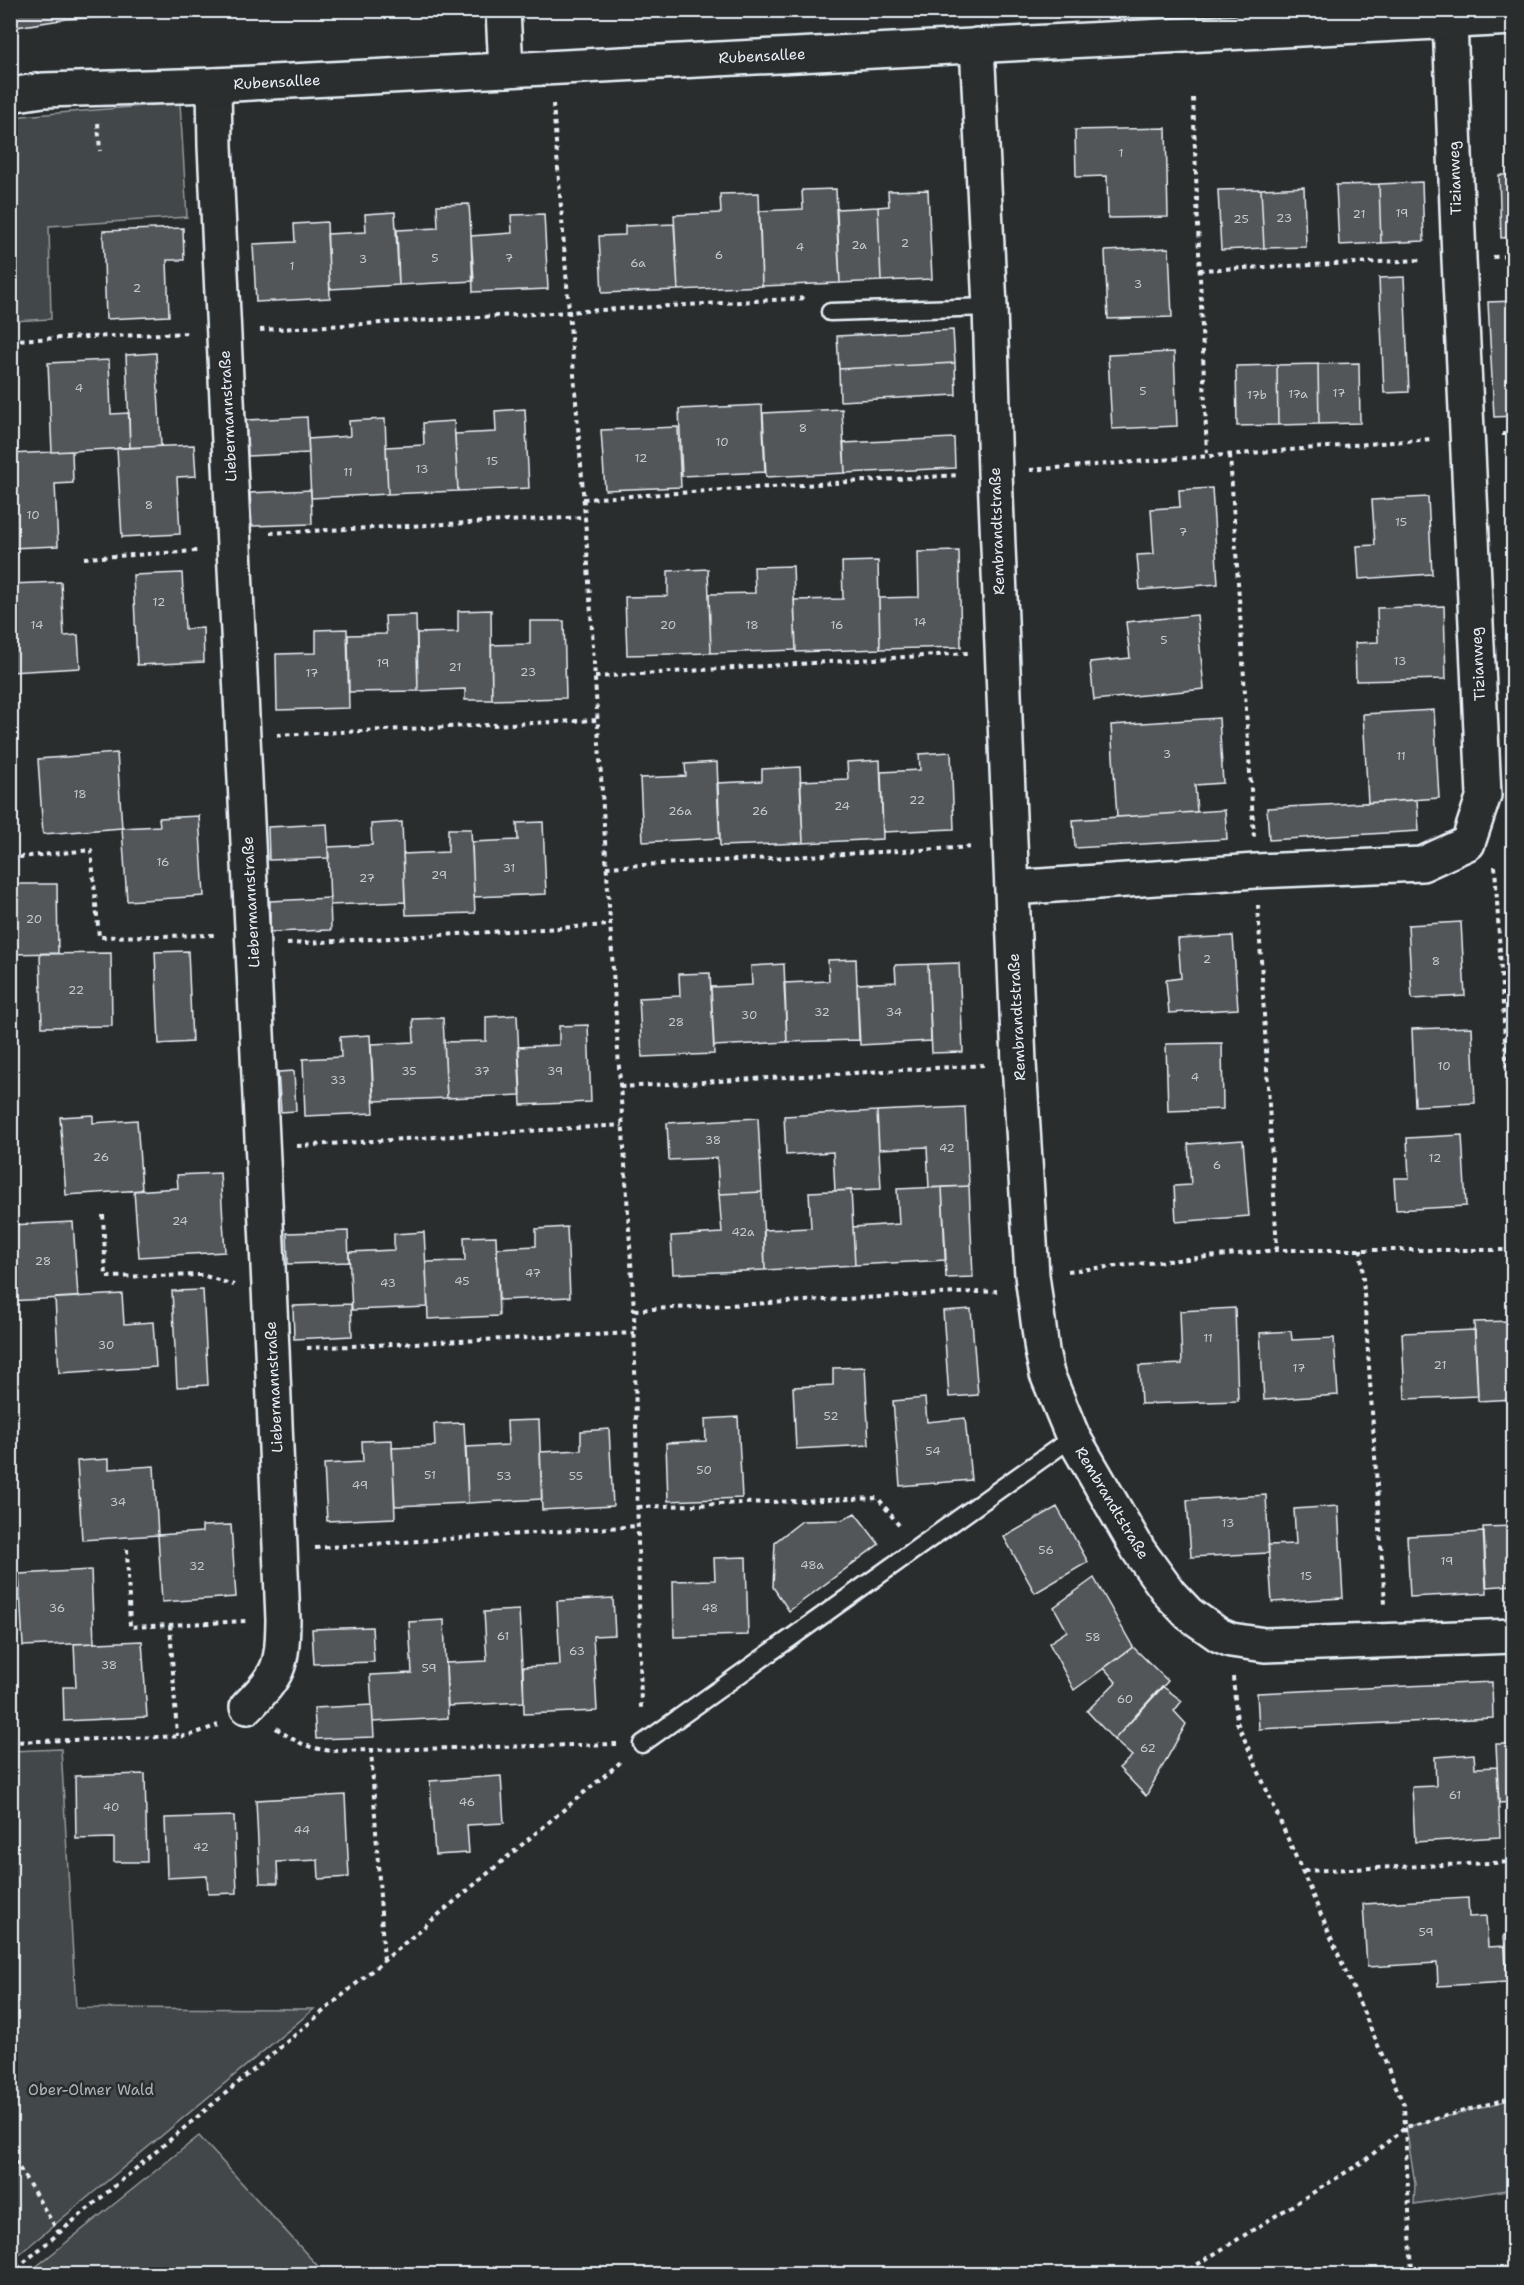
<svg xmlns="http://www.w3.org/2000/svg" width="1524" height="2285" font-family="'Shantell Sans',sans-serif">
<rect width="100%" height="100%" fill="#2a2d2e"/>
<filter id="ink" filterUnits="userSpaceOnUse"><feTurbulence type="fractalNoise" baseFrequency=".0167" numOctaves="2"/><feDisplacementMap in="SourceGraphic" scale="12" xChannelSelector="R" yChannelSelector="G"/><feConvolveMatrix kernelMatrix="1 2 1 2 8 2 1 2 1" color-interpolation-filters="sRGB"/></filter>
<g filter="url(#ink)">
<!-- green -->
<path fill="#424648" stroke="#959ca0" stroke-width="1.5" d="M180 103 187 217 49 226 51 319 11 321V121L22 116Z
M61 1749 76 2008 314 2009 11 2261V1751Z
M1513 2099V2189L1414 2204 1415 2184 1406 2127Z
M199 2136 325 2274H27Z"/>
<!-- building -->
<path fill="#535759" stroke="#e8f1f8" stroke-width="1.5" d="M10 10H216V12L67 19 10 28Z
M1166 128 1168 217 1108 218 1107 176 1076 177 1075 130Z
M1499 175H1514V237L1501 238Z
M1422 182 1424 241 1381 243 1379 184Z
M1379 184 1381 243 1339 245 1336 185Z
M1304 187 1306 247 1264 248 1261 189Z
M836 189 840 283 762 286 759 211 803 209 802 190Z
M1261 189 1264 248 1221 250 1218 190Z
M928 190 932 279 881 281 878 207 889 206 888 191Z
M759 193 762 286 678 290 674 215 721 213 720 194Z
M469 204 474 281 399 285 397 230 438 228 437 205Z
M878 207 881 281 840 283 836 209Z
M395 212 399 285 330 289 327 234 366 232 365 214Z
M544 214 548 289 473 292 471 236 512 233 511 215Z
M327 222 330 298 256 302 253 244 295 242 294 224Z
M674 224 678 290 602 293 599 236 625 235V226Z
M183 228 184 260H167L169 316 106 319 103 231Z
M1169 248 1172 317 1108 319 1105 251Z
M1404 277 1409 392 1384 393 1379 278Z
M1514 301V416L1494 417 1488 302Z
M953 330 955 363 839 369 837 336Z
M1174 352 1177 426 1112 429 1108 355Z
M156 353 161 446 130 448 126 355Z
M109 360 111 414 129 413 130 448 52 452 48 363Z
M955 363 956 395 840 401 839 369Z
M1359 363 1360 423 1319 424 1318 364Z
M1318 364 1319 424 1278 425 1277 365Z
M1277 365 1278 425 1237 426 1236 366Z
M762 405 765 472 682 476 679 409Z
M525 409 529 488 458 491 455 434 496 432 495 411Z
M842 409 845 473 766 477 763 413Z
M307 417 309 453 248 456 246 420Z
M385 419 388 494 311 498 308 439 350 436 349 421Z
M454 421 458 491 388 494 386 447 424 445 423 423Z
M678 427 681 487 605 490 601 430Z
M954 438 955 468 845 473 843 443Z
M194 445 196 476 177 477 180 534 122 537 117 448Z
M72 451 73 483 55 484 58 546 10 548V454Z
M1212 488 1218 584 1140 590 1137 555 1154 554 1151 509 1180 507 1179 490Z
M311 490 312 524 252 526 250 493Z
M1428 497 1432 574 1359 579 1357 546 1375 545 1372 500Z
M959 551 961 647 880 649 879 598 919 597 918 552Z
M878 561 880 649 796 652 794 600 843 599 842 562Z
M793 566 796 650 711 653 709 594 755 593 754 567Z
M708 569 711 653 627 655 625 597 668 596V571Z
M182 573 185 629 203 628 204 662 137 665 133 575Z
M61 582 64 636 78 635 80 668 10 672V584Z
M1444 606 1446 679 1356 681 1355 643 1378 642 1377 608Z
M491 610 492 700H465V689L418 691 417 633 458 632V611Z
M416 615 418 691 349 692 348 635 386 634 385 616Z
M1197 615 1204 689 1094 700 1090 662 1130 658 1126 622Z
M530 621H564L566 698 492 700 491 645 530 644Z
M347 629 349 708 277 710 276 654 316 653V630Z
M1434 710 1439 798 1368 803 1363 714Z
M1219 718 1223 783 1195 785 1197 812 1117 817 1111 725Z
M951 752 954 829 883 832 881 772 920 770 919 754Z
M117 753 122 828 43 834 38 759Z
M880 760 883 839 803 843 800 781 848 779 847 762Z
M717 762 720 838 643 842 640 778 686 776 685 764Z
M800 767 803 843 720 846 717 783 762 781V769Z
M1417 800 1419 831 1269 840 1267 808Z
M1225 810 1227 839 1075 848 1073 820Z
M199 816 204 896 127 901 122 828 160 826 159 818Z
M402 822 405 902 330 905 328 847 372 845 371 824Z
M543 822 546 894 474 897 472 842 518 840 517 823Z
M327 824 329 858 269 860 268 827Z
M448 829H471L475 913 406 915 403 854 448 852Z
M10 884H57L58 953 10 954Z
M330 898 331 930 270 932V901Z
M1461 922 1465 996 1412 999 1408 925Z
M1233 936 1238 1009 1169 1013 1166 980 1181 978 1178 939Z
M188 951 192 1042 159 1044 155 952Z
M111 953 112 1026 42 1027 40 954Z
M856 959 859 1040 787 1042 784 983 829 981 828 960Z
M959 963 963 1052 932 1053 928 964Z
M784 964 787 1042 714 1046 711 987 752 985 751 966Z
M928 964 931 1041 860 1045 857 984 896 982 895 965Z
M710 973 714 1054 642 1057 639 998 680 996 679 974Z
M517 1015 521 1095 447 1098 444 1042 486 1041V1017Z
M443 1018 447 1098 374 1101 371 1044 414 1042 413 1019Z
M588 1025 591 1102 521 1105 518 1047 559 1045V1026Z
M1472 1027 1475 1103 1415 1106 1412 1029Z
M370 1035 374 1113 305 1116 303 1059 341 1057 340 1037Z
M1222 1043 1223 1109 1168 1111 1166 1044Z
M294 1071 296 1111 281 1112 278 1072Z
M965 1107 969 1186 929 1188 927 1147 879 1149 877 1111Z
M877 1111 881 1189 835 1191 833 1152 786 1155 784 1116Z
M93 1115V1123L137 1120 142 1190 66 1195 60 1117Z
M758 1118 762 1192 719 1194 717 1158 669 1160 667 1123Z
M1462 1135 1466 1206 1396 1210 1394 1178H1409L1407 1138Z
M1243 1140 1249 1216 1176 1222 1174 1186 1191 1185 1188 1144Z
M220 1173 225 1252 139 1257 134 1191 178 1188 177 1175Z
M969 1186 973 1277 946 1278 942 1187Z
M942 1187 946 1260 855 1265 853 1227 899 1224 897 1189Z
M851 1190 855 1265 765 1270 764 1230 811 1228 809 1192Z
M762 1192 765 1270 673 1274 671 1236 722 1233 719 1194Z
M73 1222 78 1297 10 1301V1225Z
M567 1227 570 1297 499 1300 497 1248 536 1246V1229Z
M348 1231 349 1262 288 1264 287 1233Z
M424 1232 428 1307 352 1310 349 1252 394 1250V1234Z
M496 1236 499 1316 428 1319 426 1262 465 1261 464 1237Z
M203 1290 208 1385 177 1387 172 1291Z
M122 1294 124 1324 153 1322 156 1367 59 1373 55 1298Z
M351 1304 352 1336 294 1339 293 1306Z
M1235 1308 1238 1401 1141 1404 1139 1366 1182 1364 1180 1311Z
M971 1309 978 1395 949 1397 943 1311Z
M1514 1321V1399L1478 1401 1474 1322Z
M1475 1330 1478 1396 1405 1399 1402 1333Z
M1291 1331 1292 1340 1334 1338 1338 1395 1264 1400 1260 1333Z
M865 1367 869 1445 796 1449 793 1387 833 1385V1368Z
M925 1398 927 1422 965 1418 971 1480 900 1486 893 1401Z
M738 1417 742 1498 668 1501 666 1443 706 1441 705 1419Z
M539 1420 542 1499 468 1503 466 1447 508 1445 507 1421Z
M464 1423 468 1503 395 1506 392 1448 435 1446 434 1424Z
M609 1429 613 1506 542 1510 540 1452 581 1450V1431Z
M392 1440 395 1518 327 1521 324 1464 363 1462 362 1441Z
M109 1459V1469L154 1466 158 1535 82 1540 77 1461Z
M1266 1495 1269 1553 1191 1557 1187 1500Z
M1338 1506 1343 1598 1272 1602 1268 1545 1296 1544 1294 1509Z
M1057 1507 1088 1562 1035 1593 1004 1537Z
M855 1513 879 1544 789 1611 773 1587 775 1542 802 1521 842 1520Z
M231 1525 236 1597 162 1602 158 1535 202 1532V1526Z
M1514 1526V1585L1486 1587 1483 1527Z
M1484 1532 1487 1593 1410 1597 1407 1536Z
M746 1557 748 1635 674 1637 673 1581 715 1580 714 1558Z
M91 1570 94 1643 23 1646 19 1574Z
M1094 1578 1133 1647 1074 1690 1049 1643 1067 1631 1054 1607Z
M613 1598 615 1635 593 1636 597 1711 524 1714 523 1667 560 1665 557 1601Z
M519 1610 524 1702 448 1706 446 1663 487 1661 484 1612Z
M444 1620 448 1718 373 1722 370 1675 412 1673 409 1622Z
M372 1627 374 1662 314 1664 312 1629Z
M142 1641 147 1717 64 1721 63 1687H76L74 1644Z
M1133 1647 1168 1681 1114 1740 1087 1711 1116 1682 1104 1668Z
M1492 1682 1493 1718 1259 1729 1257 1693Z
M1162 1686 1182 1701 1174 1711 1186 1724 1146 1796 1119 1768 1132 1756 1114 1740Z
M372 1705 374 1737 316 1739 314 1708Z
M1496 1744H1514V1802L1499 1803Z
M1474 1754 1475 1768 1497 1767 1500 1837 1415 1842 1412 1787 1436 1786 1435 1757Z
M145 1774 147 1862H114V1838L76 1839 75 1776Z
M501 1776 504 1823 467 1825 469 1853 435 1855 430 1781Z
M345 1795 349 1877 319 1879 318 1860 277 1862 278 1883H260L256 1800Z
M234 1816 237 1893 208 1894 207 1876 167 1878 165 1818Z
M1468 1898 1469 1917 1486 1916 1488 1947 1505 1946 1507 1982 1438 1986 1437 1963 1367 1967 1363 1904Z
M1514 1934V1995H1508L1504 1935Z"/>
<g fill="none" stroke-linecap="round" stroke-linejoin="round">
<defs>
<path id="service" d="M830 312 990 307
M642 1744 1073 1437"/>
<path id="minor" d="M503 10 506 70
M977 45 990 307 995 473 1019 1063 1032 1275 1042 1351 1047 1374 1073 1437 1139 1551 1170 1594 1189 1614 1219 1635 1231 1640 1265 1645 1514 1636
M214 85 215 146 272 1350 283 1620C282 1667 280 1673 247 1707
M1012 888 1256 871 1422 864 1468 843 1484 795 1459 259 1450 21"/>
<path id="tertiary" d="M10 95 43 90 214 85 1514 18"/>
</defs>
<!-- service casing -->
<use href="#service" stroke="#e8f1f8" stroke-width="21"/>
<!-- minor casing -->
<use href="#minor" stroke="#e8f1f8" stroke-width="38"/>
<!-- tertiary casing -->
<use href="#tertiary" stroke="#e8f1f8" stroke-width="38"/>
<!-- path -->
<path stroke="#e8f1f8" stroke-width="4" stroke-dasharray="4.5 4.5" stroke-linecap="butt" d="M1193 98 1207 456
M553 104 585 517 634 1310 641 1710
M98 123 100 151
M1493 257 1514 256
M1199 270 1423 260
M260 330 807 298
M11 340 190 333
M1502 434H1514
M1230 455 1254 837
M1030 470 1432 439
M583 499 959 475
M270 533 585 517
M84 558 197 551
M595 677 968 653
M277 735 597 720
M10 858 91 850 99 937 216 935
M1495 866 1514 1198
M606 867 974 847
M1258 905 1277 1250
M287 944 610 925
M620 1087 985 1065
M297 1146 622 1125
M103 1215 106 1277 202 1275 234 1285
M1361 1249 1385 1604
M1068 1271 1277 1250H1514
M634 1310 997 1291
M307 1348 635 1333
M638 1507 878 1498 901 1528
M315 1548 638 1526
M127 1549 130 1627 246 1621
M170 1625 177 1736
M1233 1677 1237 1722 1404 2105 1412 2274
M276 1728C296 1742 307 1748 331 1751L617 1744
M10 1742 188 1736 218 1725
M371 1749 384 1962
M1304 1871 1514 1862
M10 2153 59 2233
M10 2274 623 1760
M1182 2274 1364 2161 1406 2127 1514 2097"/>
<!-- service -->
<use href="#service" stroke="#2a2d2e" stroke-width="16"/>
<!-- minor -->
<use href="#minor" stroke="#2a2d2e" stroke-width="33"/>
<!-- tertiary -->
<use href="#tertiary" stroke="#2a2d2e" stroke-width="33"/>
</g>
</g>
<g text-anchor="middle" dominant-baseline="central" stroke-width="5" stroke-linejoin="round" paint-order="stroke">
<!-- number labels -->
<g font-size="12" fill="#c3cad0">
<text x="1121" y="153">1</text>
<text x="1402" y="213">19</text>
<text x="1359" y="214">21</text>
<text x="1284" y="218">23</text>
<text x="1241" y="219">25</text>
<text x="905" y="243">2</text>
<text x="859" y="245">2a</text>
<text x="800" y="247">4</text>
<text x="719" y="255">6</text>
<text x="435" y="258">5</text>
<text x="509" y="258">7</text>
<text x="363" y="259">3</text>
<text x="638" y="263">6a</text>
<text x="292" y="266">1</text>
<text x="1138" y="284">3</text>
<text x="137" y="288">2</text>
<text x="79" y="388">4</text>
<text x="1143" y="391">5</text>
<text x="1339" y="393">17</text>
<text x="1298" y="394">17a</text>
<text x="1257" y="395">17b</text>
<text x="803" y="428">8</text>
<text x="722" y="442">10</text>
<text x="641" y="458">12</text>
<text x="492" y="461">15</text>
<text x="422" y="469">13</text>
<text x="348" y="472">11</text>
<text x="149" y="505">8</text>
<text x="33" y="515">10</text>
<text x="1401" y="522">15</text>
<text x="1183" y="532">7</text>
<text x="159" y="602">12</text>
<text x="920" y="622">14</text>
<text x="37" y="625">14</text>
<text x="668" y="625">20</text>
<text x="752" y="625">18</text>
<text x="837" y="625">16</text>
<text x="1164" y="640">5</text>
<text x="1400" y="661">13</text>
<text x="383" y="663">19</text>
<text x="455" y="667">21</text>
<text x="528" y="672">23</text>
<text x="312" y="673">17</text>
<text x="1167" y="754">3</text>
<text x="1401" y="756">11</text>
<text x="80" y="794">18</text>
<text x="917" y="800">22</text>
<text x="842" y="806">24</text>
<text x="680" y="811">26a</text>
<text x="760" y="811">26</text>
<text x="163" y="862">16</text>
<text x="509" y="868">31</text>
<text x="439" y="875">29</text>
<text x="367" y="878">27</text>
<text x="34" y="919">20</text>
<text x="1207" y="959">2</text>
<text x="1436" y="961">8</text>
<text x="76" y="990">22</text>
<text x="822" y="1012">32</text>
<text x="894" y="1012">34</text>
<text x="749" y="1015">30</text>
<text x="676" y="1022">28</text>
<text x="1444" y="1066">10</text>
<text x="409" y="1071">35</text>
<text x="482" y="1071">37</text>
<text x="555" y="1071">39</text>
<text x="1195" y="1077">4</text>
<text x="338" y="1080">33</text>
<text x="713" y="1140">38</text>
<text x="947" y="1148">42</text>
<text x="101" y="1157">26</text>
<text x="1435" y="1158">12</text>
<text x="1217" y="1165">6</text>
<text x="180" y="1221">24</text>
<text x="743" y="1232">42a</text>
<text x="43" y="1261">28</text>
<text x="533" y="1273">47</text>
<text x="462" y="1281">45</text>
<text x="388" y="1283">43</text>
<text x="1208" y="1338">11</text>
<text x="106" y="1345">30</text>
<text x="1440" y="1365">21</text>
<text x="1299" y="1368">17</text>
<text x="831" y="1416">52</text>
<text x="933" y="1451">54</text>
<text x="704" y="1470">50</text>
<text x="430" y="1475">51</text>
<text x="504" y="1476">53</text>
<text x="576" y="1476">55</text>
<text x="360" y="1485">49</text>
<text x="118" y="1502">34</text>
<text x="1228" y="1523">13</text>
<text x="1046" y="1550">56</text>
<text x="1447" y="1561">19</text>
<text x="812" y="1565">48a</text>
<text x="197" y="1566">32</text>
<text x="1306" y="1576">15</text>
<text x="57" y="1608">36</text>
<text x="710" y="1608">48</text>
<text x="503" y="1636">61</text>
<text x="1093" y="1637">58</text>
<text x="577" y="1651">63</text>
<text x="109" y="1665">38</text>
<text x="429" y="1668">59</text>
<text x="1125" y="1699">60</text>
<text x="1148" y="1748">62</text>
<text x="1455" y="1795">61</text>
<text x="467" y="1802">46</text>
<text x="111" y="1807">40</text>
<text x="302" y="1830">44</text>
<text x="201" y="1847">42</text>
<text x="1426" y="1932">59</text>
</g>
<!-- street labels -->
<g font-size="15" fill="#e8f1f8" stroke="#2a2d2e">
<text transform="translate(762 56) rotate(-3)">Rubensallee</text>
<text transform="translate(277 82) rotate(-3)">Rubensallee</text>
<text transform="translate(1455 178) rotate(-92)">Tizianweg</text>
<text transform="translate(228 416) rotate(-93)">Liebermannstraße</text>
<text transform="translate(997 531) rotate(-92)">Rembrandtstraße</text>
<text transform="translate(1478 664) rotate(-93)">Tizianweg</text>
<text transform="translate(251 902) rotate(-93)">Liebermannstraße</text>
<text transform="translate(1017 1017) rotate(-93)">Rembrandtstraße</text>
<text transform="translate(274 1387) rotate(-93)">Liebermannstraße</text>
<text transform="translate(1112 1503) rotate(59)">Rembrandtstraße</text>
</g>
<!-- park labels -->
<g font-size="15" fill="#aeb5ba" stroke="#2a2d2e">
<text x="91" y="2090">Ober-Olmer Wald</text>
</g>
</g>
<!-- margin -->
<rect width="1524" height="2285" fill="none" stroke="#2a2d2e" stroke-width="36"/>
<rect x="18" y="18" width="1488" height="2249" fill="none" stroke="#e8f1f8" stroke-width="2" filter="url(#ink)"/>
</svg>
